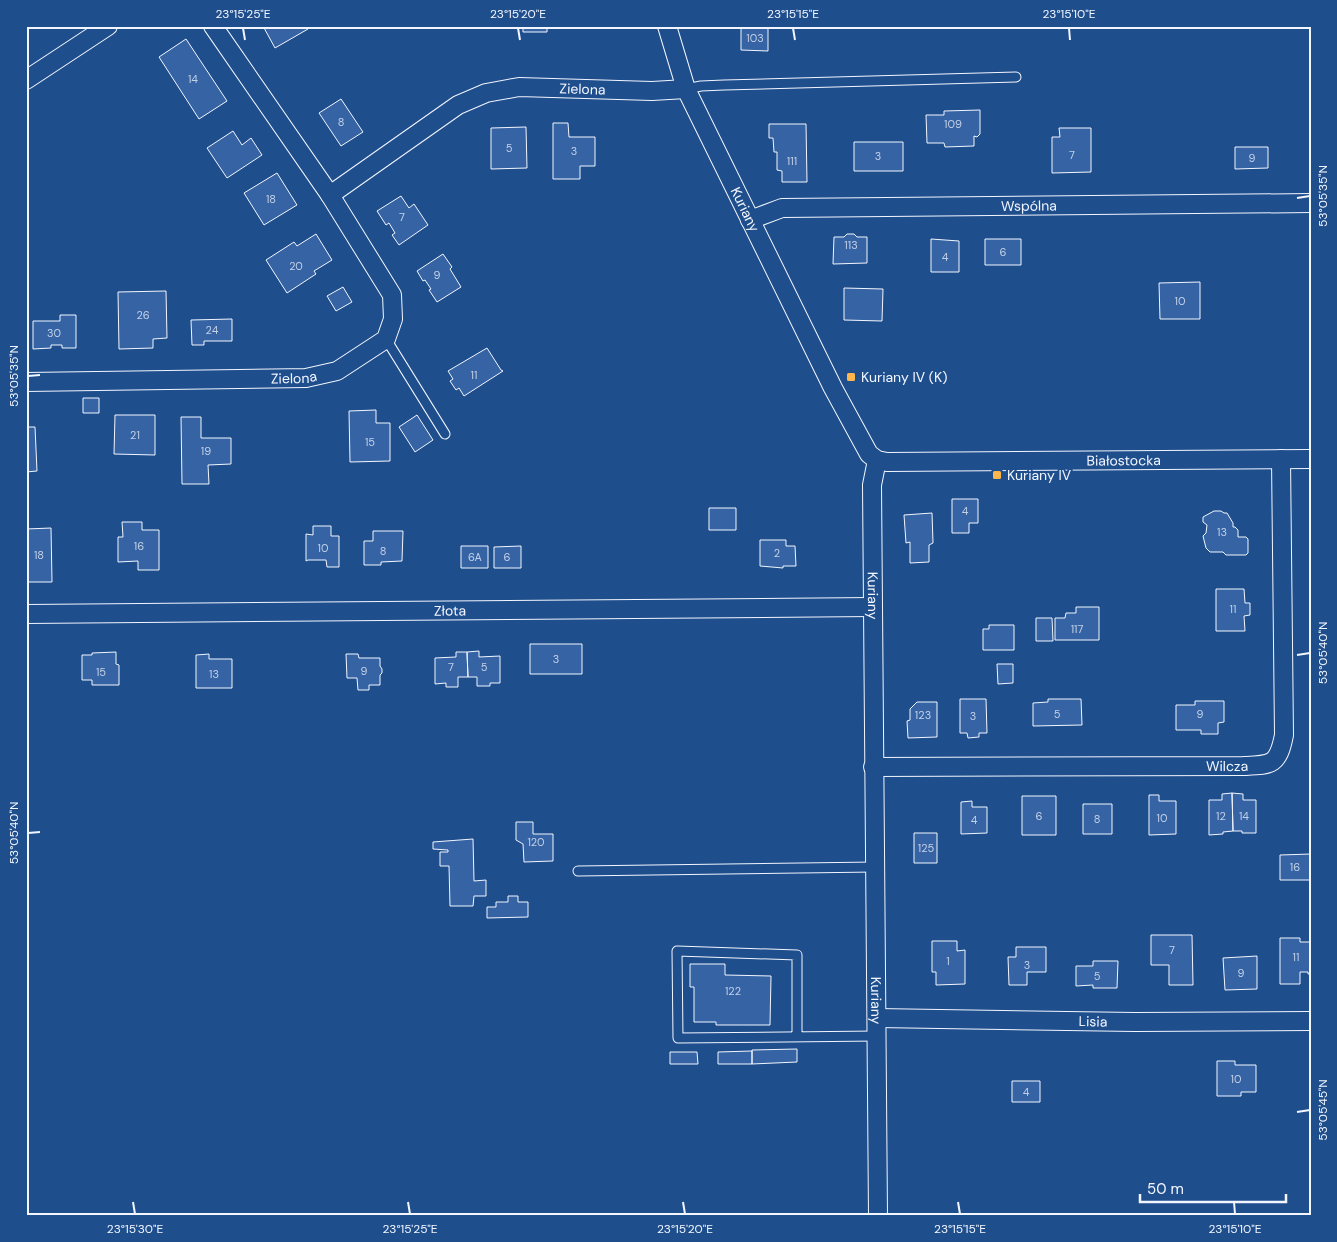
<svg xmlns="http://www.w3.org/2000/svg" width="1337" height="1242" font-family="'DM Sans',sans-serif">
<rect width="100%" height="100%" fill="#1f4e8c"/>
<!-- building -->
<path fill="#3563a3" stroke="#f2f6ff" d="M263 26H306L308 29 275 48Z
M523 26H547V32H523Z
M741 26H768V51L741 50Z
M186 39 227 101 199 119 159 57Z
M341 99 363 132 341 146 319 113Z
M980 110V134L977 137 974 136V146L945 147 944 143H927L926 115H944V111Z
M553 123H568L569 137H595V166H580V179H553Z
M769 124H806L807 182H782V171L777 170V152H774L773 138H769Z
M526 127 527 168 491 169V128Z
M1059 128H1091V172L1052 173V137H1060Z
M233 131 242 145 251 138 262 155 227 178 207 148Z
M854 142H903V171H854Z
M1235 147H1268V168L1235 169Z
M277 173 297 205 264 225 244 193Z
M401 196 409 208 414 204 428 225 399 245 392 235 395 233 389 223 386 225 377 211Z
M316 234 332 260 314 271 316 274 287 293 266 260 294 242 297 246Z
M847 234H854L857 237H867V263L833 264 834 237H844Z
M931 239 959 241V272H931Z
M985 239H1021V265H985Z
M443 254 452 267 450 269 461 287 437 302 429 290 431 289 425 280 423 281 417 271Z
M1200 282V319H1160L1159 283Z
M343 287 352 302 336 311 327 296Z
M844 288 883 289 882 321 844 320Z
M166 291 167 338 153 339V348L119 349 118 292Z
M60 315H76V348H62V345H51V348L33 349V321H60Z
M232 319V341H204V345H192L191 320Z
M487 348 501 370 503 371 464 396 459 388 456 390 450 381 453 379 448 371Z
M83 398H99V413H83Z
M376 410V423H390V461L350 462 349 411Z
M115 415H155V455L114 454Z
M417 415 433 440 415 452 399 427Z
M181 417H201V438H231V464L208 465 209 484H182Z
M26 427H35L37 471 26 472Z
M952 499H978V523H969V533H952Z
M709 508H736V530H709Z
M1214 511H1221L1224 513H1227L1233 523V527H1235L1238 530V537H1246L1248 539V553L1246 555H1226L1223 552H1210L1206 548 1203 536 1206 533 1207 525 1203 522V517Z
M932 513 933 543 929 545V562L910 563V542L906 543 904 515Z
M122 522H142V530H159V570H138V561L118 562V537H123Z
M313 526H331V536H339V567H327L326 560H308L306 561V534L313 535Z
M51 528 52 582H26V529Z
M373 531H403L402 561 381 562V565H364V541H373Z
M760 540H786V546H795L796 566H783V568L760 566Z
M461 546H488V568H461Z
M521 546V568H494V547Z
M1216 589H1244L1245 603H1250V615L1244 616 1245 631H1216Z
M1076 607H1099V640H1055V618H1065L1066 613H1076Z
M1036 618H1052L1053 641H1036Z
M989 625H1014V650H983V629H989Z
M530 644H582V674H530Z
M479 651V657L500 656V683H490V686H477V677H468L467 652Z
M116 652V664L119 665V685H92V680H82V655H92V653Z
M456 652H467L468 677H458V687H446V683L435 684V658L456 657Z
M209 654V659H232V688H196V655Z
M346 654H358L359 658H380V666L382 669V673L380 675V685H369V690H358L357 678H347Z
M997 664H1013V683L998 684Z
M960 699H986L987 733H979V737L968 738 967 733H960Z
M1048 699H1081L1082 725 1033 726V703L1048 702Z
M1195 701H1224V722L1218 723V734H1201V730H1176V705H1195Z
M917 702H937V737L908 738 907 721 910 720V709Z
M1232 793 1243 794V800H1256V833H1242V831H1233Z
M1232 793 1233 831 1223 832V834L1209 835V800H1222V794Z
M1149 795H1159V801H1176V834L1149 835Z
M1022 796H1056V835H1022Z
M972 801V807H987V833L961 834V802Z
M1083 804H1112V834H1083Z
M516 822H533V834H553V861L524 862 523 844 516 840Z
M914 833H937V863H914Z
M473 839 474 881 486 880V896H474L473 906H450L449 866H440V852H448V850L433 849V842Z
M1311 854V880H1280V855Z
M508 896H518V902H528V917L487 918V907H496V902H508Z
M1151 935H1192L1193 985H1169V965H1151Z
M1280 938H1300V942H1311V974H1308V972H1300V984H1280Z
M932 941H957V951L965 950V984L936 985V972H932Z
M1016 947H1046V972H1027V985H1009L1008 957H1016Z
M1257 956V989L1225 990 1223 958Z
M1093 961H1118L1117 988H1093V985L1076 986V966H1093Z
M690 964H725V975L771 976 770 1025H716V1022H694V987H690Z
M797 1049V1062L752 1064V1050Z
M752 1051V1064H718V1052Z
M670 1052H697L698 1064H670Z
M1217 1061H1235V1065H1256V1092H1241V1096H1217Z
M1012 1081H1040V1102H1012Z"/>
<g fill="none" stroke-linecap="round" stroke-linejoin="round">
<defs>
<path id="lane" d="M686 89 701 86 724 85 1016 77
M386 339 445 434
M578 871 875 867
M797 1036V955L677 951 678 1038 877 1036"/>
<g id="street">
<path id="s1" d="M667 26 686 89 833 388 869 454 877 460 887 462 1311 459"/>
<path d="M26 80 108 26"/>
<path id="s2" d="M330 195 458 105 486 93 519 87 652 91 686 89"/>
<path id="s3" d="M750 220 782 208 1311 203"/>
<path id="s4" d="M26 382 306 378 337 371 386 339 393 319 392 295 330 195 213 26"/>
<path id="s5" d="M877 460 872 485 878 1216"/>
<path id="s6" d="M26 614 872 607"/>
<path id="s7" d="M873 767 1243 766C1271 765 1278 766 1284 735L1281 459"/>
<path id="s8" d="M877 1018 1135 1022 1311 1021"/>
</g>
</defs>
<!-- lane casing -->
<use href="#lane" stroke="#f2f6ff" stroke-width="11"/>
<!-- street casing -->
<use href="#street" stroke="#f2f6ff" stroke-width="20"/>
<!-- lane -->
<use href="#lane" stroke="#1f4e8c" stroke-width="9"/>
<!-- street -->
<use href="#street" stroke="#1f4e8c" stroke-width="18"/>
</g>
<!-- ticks -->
<path fill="none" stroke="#f2f6ff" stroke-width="2" d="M243 28 245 40M518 28 520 40M793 28 795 40M1069 28 1070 40M1297 198 1310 196M28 376 40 375M1297 655 1310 653M28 833 40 832M1297 1112 1310 1110M133 1202 135 1214M408 1202 410 1214M683 1202 685 1214M958 1202 960 1214M1234 1202 1235 1214"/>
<!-- markers -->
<g fill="#ffb74d" stroke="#1f4e8c" stroke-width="2">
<rect x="846" y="372" width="10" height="10" rx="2.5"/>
<rect x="992" y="470" width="10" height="10" rx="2.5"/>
</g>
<g text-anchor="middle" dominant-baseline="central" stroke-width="4" stroke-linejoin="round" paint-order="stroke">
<!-- number labels -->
<g font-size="11" fill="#c3d1e8">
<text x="755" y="38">103</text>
<text x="193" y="79">14</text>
<text x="341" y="122">8</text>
<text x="953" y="124">109</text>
<text x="509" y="148">5</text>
<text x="574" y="151">3</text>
<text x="1072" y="155">7</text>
<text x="878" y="156">3</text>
<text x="1252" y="158">9</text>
<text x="792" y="161">111</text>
<text x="271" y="199">18</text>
<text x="402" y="217">7</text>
<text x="851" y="245">113</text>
<text x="1003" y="252">6</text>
<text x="945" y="257">4</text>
<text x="296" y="266">20</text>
<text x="437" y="275">9</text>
<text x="1180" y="301">10</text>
<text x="143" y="315">26</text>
<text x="212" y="330">24</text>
<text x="54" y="333">30</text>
<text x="474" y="375">11</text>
<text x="135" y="435">21</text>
<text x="370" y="442">15</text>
<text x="206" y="451">19</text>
<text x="965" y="511">4</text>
<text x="1222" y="532">13</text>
<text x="139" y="546">16</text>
<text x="323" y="548">10</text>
<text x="383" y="551">8</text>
<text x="777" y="553">2</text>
<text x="39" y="555">18</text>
<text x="475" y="557">6A</text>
<text x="507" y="557">6</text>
<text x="1233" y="609">11</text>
<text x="1077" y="629">117</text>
<text x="556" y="659">3</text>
<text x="451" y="667">7</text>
<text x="484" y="667">5</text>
<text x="364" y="671">9</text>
<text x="101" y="672">15</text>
<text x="214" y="674">13</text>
<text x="1057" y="714">5</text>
<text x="1200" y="714">9</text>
<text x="923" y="715">123</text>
<text x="973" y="716">3</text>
<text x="1039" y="816">6</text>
<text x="1221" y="816">12</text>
<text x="1244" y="816">14</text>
<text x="1162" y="818">10</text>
<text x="1097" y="819">8</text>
<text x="974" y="820">4</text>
<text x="536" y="842">120</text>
<text x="926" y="848">125</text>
<text x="1295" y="867">16</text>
<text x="1172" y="950">7</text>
<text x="1296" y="957">11</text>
<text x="948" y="961">1</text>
<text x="1027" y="965">3</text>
<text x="1241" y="973">9</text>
<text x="1097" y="976">5</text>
<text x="733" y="991">122</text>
<text x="1236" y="1079">10</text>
<text x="1026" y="1092">4</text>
</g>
<!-- street labels -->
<g font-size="14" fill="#f2f6ff" stroke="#1f4e8c">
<text stroke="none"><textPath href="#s2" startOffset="284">Zielona</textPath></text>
<text stroke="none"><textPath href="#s3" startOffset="281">Wspólna</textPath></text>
<text stroke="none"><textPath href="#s1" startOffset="200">Kuriany</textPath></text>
<text stroke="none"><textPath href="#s4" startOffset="268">Zielona</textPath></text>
<text stroke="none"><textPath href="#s1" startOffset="731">Białostocka</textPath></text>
<text stroke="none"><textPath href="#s5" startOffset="136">Kuriany</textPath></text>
<text stroke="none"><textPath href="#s6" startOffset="424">Złota</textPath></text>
<text stroke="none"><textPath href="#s7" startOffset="354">Wilcza</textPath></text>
<text stroke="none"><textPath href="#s5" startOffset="541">Kuriany</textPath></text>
<text stroke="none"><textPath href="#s8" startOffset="216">Lisia</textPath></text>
</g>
<!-- poi labels -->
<g font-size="14" fill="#f2f6ff" stroke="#1f4e8c" text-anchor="start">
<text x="861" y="377">Kuriany IV (K)</text>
<text x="1007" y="475">Kuriany IV</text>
</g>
</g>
<!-- border -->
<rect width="1337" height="1242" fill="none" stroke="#1f4e8c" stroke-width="55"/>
<!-- scale -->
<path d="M1140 1194v8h146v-8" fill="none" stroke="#f2f6ff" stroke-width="2.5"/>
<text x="1147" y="1194" font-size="15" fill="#f2f6ff" stroke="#1f4e8c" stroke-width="4" paint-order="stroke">50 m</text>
<rect x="28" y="28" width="1282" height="1186" fill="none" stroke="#f2f6ff" stroke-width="2"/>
<g font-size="12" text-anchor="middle" fill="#f2f6ff">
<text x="243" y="18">23°15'25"E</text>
<text x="518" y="18">23°15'20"E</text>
<text x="793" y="18">23°15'15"E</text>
<text x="1069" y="18">23°15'10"E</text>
<text transform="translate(1323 196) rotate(-90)" y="4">53°05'35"N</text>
<text transform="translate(14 376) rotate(-90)" y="4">53°05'35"N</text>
<text transform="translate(1323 653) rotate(-90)" y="4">53°05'40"N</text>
<text transform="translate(14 833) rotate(-90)" y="4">53°05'40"N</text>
<text transform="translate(1323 1110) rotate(-90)" y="4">53°05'45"N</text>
<text x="135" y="1233">23°15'30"E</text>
<text x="410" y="1233">23°15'25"E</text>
<text x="685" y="1233">23°15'20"E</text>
<text x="960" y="1233">23°15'15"E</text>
<text x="1235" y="1233">23°15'10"E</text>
</g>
</svg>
